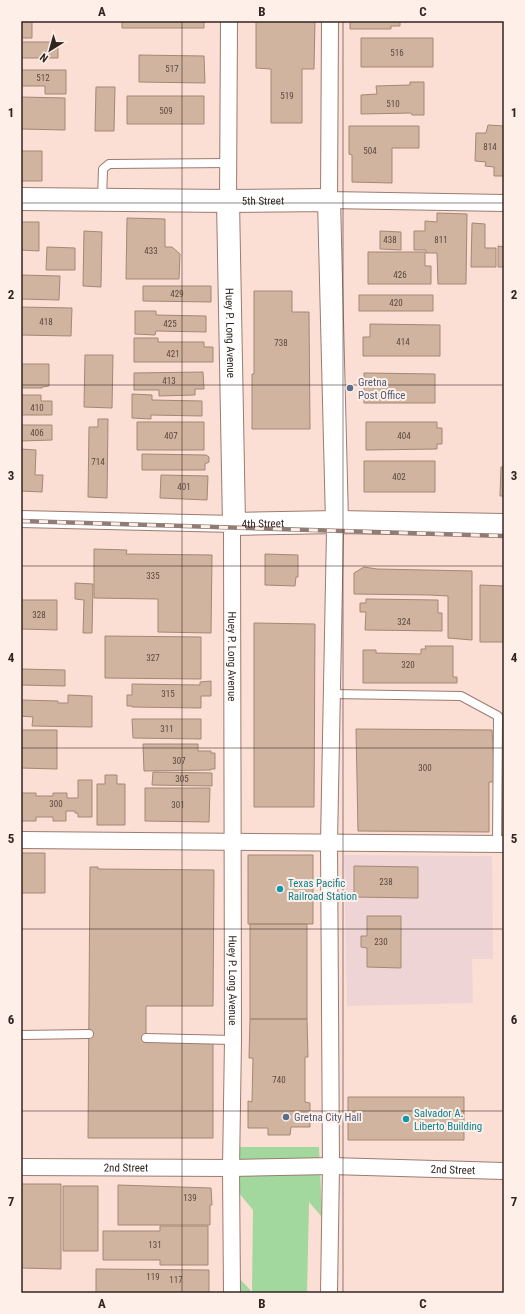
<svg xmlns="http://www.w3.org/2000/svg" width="525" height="1314" font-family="'Roboto Condensed',sans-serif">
<rect width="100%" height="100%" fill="#fbded4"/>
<!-- commercial -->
<path fill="#eed4d5" d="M344 855 492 856 493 959H472L473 1003 347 1006Z"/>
<!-- green -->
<path fill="#a2d79e" d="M238 1147H319L322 1217 309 1202 307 1293H238V1277L252 1292 253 1210 239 1193Z"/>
<!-- building -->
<path fill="#d1b49f" stroke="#a38874" d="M21 21H32V38H21Z
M122 21H204V28H122Z
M256 21H315L314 69H302V123H271V69L256 68Z
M350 21H407V22L400 21V26H391V29H350Z
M361 38H433V67H361Z
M21 42H58V58H21Z
M139 55 204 56 205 83 139 82Z
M21 70H66V94H45V86H21Z
M410 82H424V115H412L411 113 361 114V95L377 94 376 86 410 85Z
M96 87H115L114 131H95Z
M127 96H204V124H127Z
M21 97 65 98V130L21 129Z
M488 125 504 126V176H494V167L485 166 486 162 475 161 476 133H486Z
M349 126H419V148H392V183L352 182V155L349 154Z
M21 151H42V181H21Z
M437 213 467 214 466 284H438L437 253H426V250H414V231H425V221L437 222Z
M127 218 165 219V247H172L180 254 179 279H126Z
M21 222H39V251L21 250Z
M472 223 485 224V248H496V267H471Z
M84 231 102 232 101 287 83 286Z
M380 231 401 232V250L380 249Z
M498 246 504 247V267H498Z
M47 247 75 248V270H46Z
M368 252H425V266H431V284H368Z
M21 275 60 276 59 300 21 299Z
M143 286H211V302L143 301Z
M254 291H292V312H309L310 429H252V374H254Z
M359 295H433V311H359Z
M21 307 72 308 71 336 21 335Z
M135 311H156V315L206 316V332L156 331 155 335 135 334Z
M370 324 440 325V356H363V337H370Z
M134 338H158V342H204V347H213V362H134Z
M85 355H113L112 408 84 407Z
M21 364H49V386L42 387V388H21Z
M203 372 204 389H195V395L159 396V390H134V373Z
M364 373 435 374V403H364Z
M132 394 152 395V400L202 401V416L151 415V419L132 418Z
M21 395H41V401H52V415H21Z
M98 419H108L107 498 88 497 89 427H98Z
M137 422H204V450H137Z
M366 422H437V428H442V444H437V449L366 450Z
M21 425H52V440L21 441Z
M21 449 36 450 35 475H43L42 492 21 491Z
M142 454 206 455 209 457V462L205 464V470H142Z
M364 461H435V492H364Z
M501 467H504V496H500Z
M161 475 208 476 207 500 160 498Z
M94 549 127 550 126 554 212 555 211 633 158 632V599L94 598Z
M265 554 298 555V577H296L295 586 265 585Z
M364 567 377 569 472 571V640L448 638V596L430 595 354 594V573Z
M75 583 93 584 92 633H83L84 600 75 599Z
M480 585 504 586V642H480Z
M366 599 438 600V613H442V631L365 630 366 612H360V603H366Z
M21 600H57V630L21 629Z
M254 623 315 624 314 807H254Z
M105 636 201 637V679L105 678Z
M425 646H453V677H457V683H363V650H376V653L421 654V649H426Z
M21 669 65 670V686L21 685Z
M211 681V696H201V708L132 707V706H127V695H132V684L200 685V682Z
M68 695 92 696V727L32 726 33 717 21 716V700L58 701V703H68Z
M132 719H201V739L133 738Z
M356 729 492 730 495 782H489V832L358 831Z
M21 730H57V769L21 768Z
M143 744H198V751H211V753H215V769H211V770L144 771Z
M153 772 212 773V786L152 785Z
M105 775H117V784H125V825H97V784H105Z
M78 780H92V817H78V813H75V811H66V821H53V817H36V821H21V793H36V796H53V793H67V798H78Z
M145 788H210L209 822 145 821Z
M21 853H45V893H21Z
M248 855H313V924H248Z
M354 866 418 867V898L354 897Z
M90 867H98V869L214 870 213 1006H146V1038L213 1042V1138H88Z
M367 916H401V968L367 967V948L361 947V936H367Z
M250 924H307V1019H250Z
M250 1019H307L308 1057H305V1102L310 1103V1127H291L290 1135H268V1128H248V1101L252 1102 253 1058H249Z
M348 1097H464V1140H348Z
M21 1184H61V1269L21 1268Z
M118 1185 211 1188 212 1205H210V1225H118Z
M63 1186H98V1251H63Z
M160 1226H208V1265H160V1260H103V1231H160Z
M96 1269 209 1270V1293H96Z"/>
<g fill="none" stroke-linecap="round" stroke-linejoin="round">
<defs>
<path id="lane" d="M102 199 103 169 109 164 228 163
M332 694 461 696 498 716 497 844
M21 1035 89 1034
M146 1038 233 1040"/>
<g id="street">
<path d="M330 21 329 200 504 203"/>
<path d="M228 201 229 21"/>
<path id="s1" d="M21 519 234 524 232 528 233 1040 231 1168 232 1293"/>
<path d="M21 840 504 844"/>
<path id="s2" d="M21 1167 231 1168 331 1166 504 1171"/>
<path d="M329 1293 331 1166 329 843 335 530 337 522"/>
</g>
<g id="secondary">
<path id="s3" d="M21 199 228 201 329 200 337 522"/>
<path id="s4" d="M228 201 234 524 337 522 504 525"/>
</g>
</defs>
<!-- lane casing -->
<use href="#lane" stroke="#9c7b70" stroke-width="10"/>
<!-- street casing -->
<use href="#street" stroke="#9c7b70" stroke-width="18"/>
<!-- secondary casing -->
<use href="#secondary" stroke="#9c7b70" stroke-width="24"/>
<!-- lane -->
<use href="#lane" stroke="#fff" stroke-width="8"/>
<!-- street -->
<use href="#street" stroke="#fff" stroke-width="16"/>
<!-- secondary -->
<use href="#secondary" stroke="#fff" stroke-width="22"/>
<defs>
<path id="rail" d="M21 521 504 536"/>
</defs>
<!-- rail casing -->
<use href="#rail" stroke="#917c75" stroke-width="4.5"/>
<!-- rail -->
<use href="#rail" stroke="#feefe9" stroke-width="3" stroke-dasharray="9" stroke-linecap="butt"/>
</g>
<!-- grid -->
<path fill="none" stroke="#322420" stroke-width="1" stroke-opacity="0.55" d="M182 21V1293M343 21V1293M21 203H504M21 385H504M21 566H504M21 748H504M21 929H504M21 1111H504"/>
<!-- markers -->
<g fill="#5c6f8a" stroke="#feefe9" stroke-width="1.5">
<circle cx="350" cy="388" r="4"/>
<circle cx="286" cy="1117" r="4"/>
</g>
<g fill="#0f9aa8" stroke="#feefe9" stroke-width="1.5">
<circle cx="280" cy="889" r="4"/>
<circle cx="406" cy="1119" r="4"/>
</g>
<g text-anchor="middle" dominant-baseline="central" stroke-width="4" stroke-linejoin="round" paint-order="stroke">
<!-- number labels -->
<g font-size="9" fill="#5a4840">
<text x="397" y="53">516</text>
<text x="172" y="69">517</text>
<text x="43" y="78">512</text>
<text x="287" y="96">519</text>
<text x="393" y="104">510</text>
<text x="166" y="111">509</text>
<text x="490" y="147">814</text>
<text x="370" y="151">504</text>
<text x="390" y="240">438</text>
<text x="441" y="240">811</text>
<text x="151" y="251">433</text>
<text x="400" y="275">426</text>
<text x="177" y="294">429</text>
<text x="396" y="303">420</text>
<text x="46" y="322">418</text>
<text x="170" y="324">425</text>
<text x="403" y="342">414</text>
<text x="281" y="343">738</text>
<text x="173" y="354">421</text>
<text x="169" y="381">413</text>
<text x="37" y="408">410</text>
<text x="37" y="433">406</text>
<text x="171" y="436">407</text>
<text x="404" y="436">404</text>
<text x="98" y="462">714</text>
<text x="399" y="477">402</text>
<text x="184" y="487">401</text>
<text x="153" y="576">335</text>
<text x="39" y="615">328</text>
<text x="404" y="622">324</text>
<text x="153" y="658">327</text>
<text x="408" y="665">320</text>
<text x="168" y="694">315</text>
<text x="167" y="729">311</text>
<text x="179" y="761">307</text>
<text x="425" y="768">300</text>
<text x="182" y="779">305</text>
<text x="56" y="804">300</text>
<text x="178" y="805">301</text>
<text x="386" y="882">238</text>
<text x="381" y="942">230</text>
<text x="279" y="1080">740</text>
<text x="190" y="1198">139</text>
<text x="155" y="1245">131</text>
<text x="153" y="1277">119</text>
<text x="176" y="1280">117</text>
</g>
<!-- street labels -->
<g font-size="11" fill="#322420" stroke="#feefe9">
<text stroke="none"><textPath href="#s3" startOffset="242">5th Street</textPath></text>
<text stroke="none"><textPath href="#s4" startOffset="132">Huey P. Long Avenue</textPath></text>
<text stroke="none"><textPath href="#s4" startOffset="352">4th Street</textPath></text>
<text stroke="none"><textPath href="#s1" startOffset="346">Huey P. Long Avenue</textPath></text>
<text stroke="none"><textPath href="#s1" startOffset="670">Huey P. Long Avenue</textPath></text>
<text stroke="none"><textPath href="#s2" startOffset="105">2nd Street</textPath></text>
<text stroke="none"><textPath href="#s2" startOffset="432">2nd Street</textPath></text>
</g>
<!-- service labels -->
<g font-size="11" fill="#4e5e75" stroke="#feefe9" text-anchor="start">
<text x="358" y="382">Gretna<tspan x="358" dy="13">Post Office</tspan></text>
<text x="294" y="1117">Gretna City Hall</text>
</g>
<!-- culture labels -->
<g font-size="11" fill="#0d838f" stroke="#feefe9" text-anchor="start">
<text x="288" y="883">Texas Pacific<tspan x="288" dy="13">Railroad Station</tspan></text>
<text x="414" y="1113">Salvador A.<tspan x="414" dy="13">Liberto Building</tspan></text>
</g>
</g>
<!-- border -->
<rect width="525" height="1314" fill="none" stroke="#feefe9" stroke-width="44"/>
<!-- north arrow -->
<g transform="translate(50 50) rotate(217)" stroke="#feefe9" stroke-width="3" paint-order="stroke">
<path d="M0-3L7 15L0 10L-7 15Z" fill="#322420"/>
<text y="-6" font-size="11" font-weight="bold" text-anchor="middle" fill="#322420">N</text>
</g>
<rect x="22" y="22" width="481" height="1270" fill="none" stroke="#322420" stroke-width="1.5"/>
<g font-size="13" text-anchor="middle" font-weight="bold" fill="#322420">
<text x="102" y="16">A</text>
<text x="262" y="16">B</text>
<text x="423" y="16">C</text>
<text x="11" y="117">1</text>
<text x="514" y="117">1</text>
<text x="11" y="299">2</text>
<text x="514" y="299">2</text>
<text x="11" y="480">3</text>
<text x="514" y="480">3</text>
<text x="11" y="662">4</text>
<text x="514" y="662">4</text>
<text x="11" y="843">5</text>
<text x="514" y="843">5</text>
<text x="11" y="1024">6</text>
<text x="514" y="1024">6</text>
<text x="11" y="1206">7</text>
<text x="514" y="1206">7</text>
<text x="102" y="1308">A</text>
<text x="262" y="1308">B</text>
<text x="423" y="1308">C</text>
</g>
</svg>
